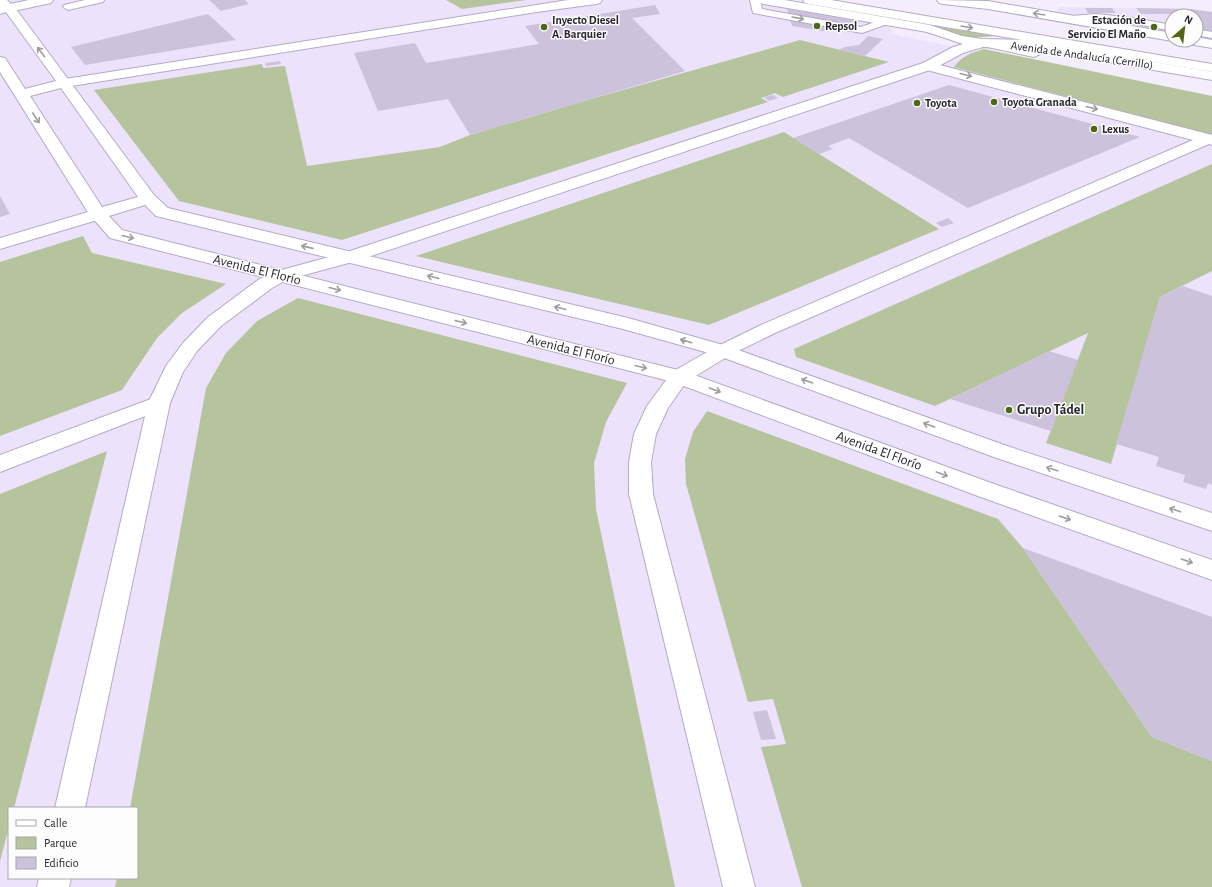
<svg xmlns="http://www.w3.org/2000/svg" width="1212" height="887" font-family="'Alegreya Sans',sans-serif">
<rect width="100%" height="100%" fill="#f3edfc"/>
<!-- built -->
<path fill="#ece2fc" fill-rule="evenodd" d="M0 0H749L881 23 894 30 890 34 994 54 1212 101V887H0ZM9 808H137V878H9Z
M1060 7 1191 9 1212 12V40L1196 37V16H1172V33L1056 13Z"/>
<!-- green -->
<path fill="#b5c49c" d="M446 0H526L462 9Z
M940 27 995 36C980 38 952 39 940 27Z
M800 40 889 62 783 97 775 93 761 98 768 102 342 240 179 201 94 90 262 64 263 68 285 66 307 166 440 147 470 135 584 101Z
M984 49 1212 96V135L954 67C962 56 971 53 984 49Z
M784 132 939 229 709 325 416 256Z
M1212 164V271L1160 297 1111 464 1046 443 1088 333 935 406 796 357 794 349Z
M83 236 92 253 226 284 182 313 157 338 122 390 0 436V262Z
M298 298 627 383 606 422 594 463 596 509 675 887H115L117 878H137V808H130L206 388 226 353 257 321Z
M707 411 998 519 1023 548 1152 737 1212 761V887H802L761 747 786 744 773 699 748 702 686 484 685 459 693 432Z
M107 451 14 808H9V827L0 861V494Z"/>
<!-- building -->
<path fill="#ccc2db" d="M209 0H245L249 4 221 11Z
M655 5 660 14 632 18 685 71 470 135 448 99 378 111 354 53 415 43 426 63 539 44 525 26Z
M1085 8H1112L1116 13H1088Z
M1136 8 1191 9 1212 12V31L1196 29V16L1186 14H1141Z
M787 9 857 21 829 32 792 26Z
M208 14 236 40 85 65 71 47Z
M868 36 883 39 865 56 838 50 845 47 859 45Z
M280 61 281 64 266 66 265 63Z
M949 85 1096 125 1140 137 968 208 849 138 828 146 833 149 819 154 793 138Z
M773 95 778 98 769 101 764 97Z
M0 196 10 214 0 217Z
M948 218 954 223 942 227 936 223Z
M1183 286 1212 296V485L1208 483 1206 489 1183 482 1185 475 1156 466 1159 457 1116 444 1160 297Z
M1049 351 1078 360 1051 431 950 399Z
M1023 548 1212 617V761L1152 737Z
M767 710 776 739 761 740 753 712Z"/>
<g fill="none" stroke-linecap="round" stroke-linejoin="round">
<defs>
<path id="service" d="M85 0H104L103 2 68 10 63 7 64 5Z
M750 0H760L762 9 861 27 886 18 891 21 890 23 862 33 753 13Z
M1096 14 1134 18 1172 25V31C1147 26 1121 20 1095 20 1088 21 1071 25 1066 19L1071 16Z
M1196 29 1212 32V38L1196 35Z
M982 40 1034 51 1040 54 1034 57 978 45 977 43 978 41Z"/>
<path id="minor" d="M0 0H7L15 8 13 11H5L0 7Z
M568 0H602L600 3 596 4 537 12 65 87 60 86 58 83 60 80 65 79Z
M928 62 1212 135V145L1209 144 775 333 730 355 686 382 668 408 656 434 651 462 653 494 755 887H723L629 494V462L634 434 647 406 672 372 716 347 761 325 1193 140 923 69 921 66 923 63Z
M98 209 104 210 107 214 104 218 0 249V238Z
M159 396 166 398 170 403 166 408 0 472V455Z"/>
<path id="tertiary" d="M29 0H53L51 3 9 12 5 11 3 8 5 5Z
M758 0H785L930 25 962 36 982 39 1024 40 1212 72V80L1024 48 983 47 963 53 933 69 356 261 286 280 272 288 221 326 197 351 183 372 170 403 85 808H55L148 403 166 366 183 343 207 318 258 280 274 272 344 253 923 63 953 47 963 44 927 32 764 4 760 3Z
M937 0 988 1 1172 33V40H1176L1172 41 988 9 943 4 939 3Z
M1196 37 1212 40V48L1183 43 1181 40H1196Z
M39 878H71L69 887H37Z"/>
<path id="secondary" d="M9 4 13 5 154 195 168 208 628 318 730 347 1010 447 1212 513V531L994 457 716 355 623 329 156 216 145 205 109 216 122 230 686 372 994 484 1212 560V580L978 496 673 382 110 238 89 214 0 72V57L5 58 25 89 56 81 6 12 0 14V6ZM61 88 138 197 102 207 30 96Z"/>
<path id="trunk" d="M803 0H831L1212 64V72L809 4 805 3Z"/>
</defs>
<!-- service casing -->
<use href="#service" stroke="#b4abc3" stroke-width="2"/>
<!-- minor casing -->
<use href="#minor" stroke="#b4abc3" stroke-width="2"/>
<!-- tertiary casing -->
<use href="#tertiary" stroke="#b4abc3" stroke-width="2"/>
<!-- secondary casing -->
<use href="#secondary" stroke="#b4abc3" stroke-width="2"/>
<!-- trunk casing -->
<use href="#trunk" stroke="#b4abc3" stroke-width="2"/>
<!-- service -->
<use href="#service" fill="#fff" fill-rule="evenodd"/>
<!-- minor -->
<use href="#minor" fill="#fff" fill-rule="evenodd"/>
<!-- tertiary -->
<use href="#tertiary" fill="#fff" fill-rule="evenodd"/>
<!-- secondary -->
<use href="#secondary" fill="#fff" fill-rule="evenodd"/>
<!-- trunk -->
<use href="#trunk" fill="#fff" fill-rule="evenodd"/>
</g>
<!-- one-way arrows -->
<defs><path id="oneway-shaft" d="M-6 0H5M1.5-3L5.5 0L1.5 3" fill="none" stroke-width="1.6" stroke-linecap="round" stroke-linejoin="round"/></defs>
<g stroke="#9f9da1">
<use href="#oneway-shaft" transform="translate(1039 14) rotate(-171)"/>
<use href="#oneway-shaft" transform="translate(798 18) rotate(10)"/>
<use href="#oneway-shaft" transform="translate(967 27) rotate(10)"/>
<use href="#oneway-shaft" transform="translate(41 52) rotate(-127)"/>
<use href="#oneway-shaft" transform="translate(966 75) rotate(14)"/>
<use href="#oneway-shaft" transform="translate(1092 108) rotate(14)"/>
<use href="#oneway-shaft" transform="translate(36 118) rotate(57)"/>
<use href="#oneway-shaft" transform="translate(128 237) rotate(14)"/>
<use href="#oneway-shaft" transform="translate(307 247) rotate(-167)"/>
<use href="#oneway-shaft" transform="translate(433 277) rotate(-166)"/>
<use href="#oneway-shaft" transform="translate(335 289) rotate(14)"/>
<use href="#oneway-shaft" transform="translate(560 308) rotate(-166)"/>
<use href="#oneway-shaft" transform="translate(461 322) rotate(14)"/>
<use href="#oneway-shaft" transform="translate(686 341) rotate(-164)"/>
<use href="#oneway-shaft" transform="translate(641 367) rotate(14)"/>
<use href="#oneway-shaft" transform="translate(807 381) rotate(-161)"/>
<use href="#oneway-shaft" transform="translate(715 390) rotate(20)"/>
<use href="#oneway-shaft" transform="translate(929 425) rotate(-160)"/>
<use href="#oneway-shaft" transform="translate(1052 469) rotate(-162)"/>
<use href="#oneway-shaft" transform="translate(942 474) rotate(20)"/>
<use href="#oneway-shaft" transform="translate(1175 510) rotate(-162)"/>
<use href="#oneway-shaft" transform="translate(1065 518) rotate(19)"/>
<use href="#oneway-shaft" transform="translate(1187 561) rotate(19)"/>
</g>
<!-- markers -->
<g fill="#4f6615" stroke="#fdfdfd" stroke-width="1.5">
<circle cx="817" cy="26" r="4"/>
<circle cx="544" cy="27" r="4"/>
<circle cx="1154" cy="27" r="4"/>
<circle cx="994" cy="102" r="4"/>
<circle cx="917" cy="103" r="4"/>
<circle cx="1094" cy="129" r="4"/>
<circle cx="1009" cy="410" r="4"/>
</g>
<g text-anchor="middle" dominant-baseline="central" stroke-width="3" stroke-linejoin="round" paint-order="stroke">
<!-- far-poi labels -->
<g font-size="12" font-weight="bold" fill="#29262f" stroke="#fdfdfd" text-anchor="start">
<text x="552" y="20">Inyecto Diesel<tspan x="552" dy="14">A. Barquier</tspan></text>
<text x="1146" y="20" text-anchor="end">Estación de<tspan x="1146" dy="14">Servicio El Maño</tspan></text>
<text x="825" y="26">Repsol</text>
<text x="1002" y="102">Toyota Granada</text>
<text x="925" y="103">Toyota</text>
<text x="1102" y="129">Lexus</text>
</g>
<!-- far-street labels -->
<g font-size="12" fill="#29262f" stroke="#fdfdfd">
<text transform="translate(1082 55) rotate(8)">Avenida de Andalucía (Cerrillo)</text>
</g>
<!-- street labels -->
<g font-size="14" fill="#29262f" stroke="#fdfdfd">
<text transform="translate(257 270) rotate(14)">Avenida El Florío</text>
<text transform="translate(571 350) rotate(14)">Avenida El Florío</text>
<text transform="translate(879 451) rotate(20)">Avenida El Florío</text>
</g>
<!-- poi labels -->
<g font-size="14" font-weight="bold" fill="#29262f" stroke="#fdfdfd" text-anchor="start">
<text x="1017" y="410">Grupo Tádel</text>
</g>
</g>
<!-- legend -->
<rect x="8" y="807" width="130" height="72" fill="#fdfdfd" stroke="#a8a7ab"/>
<rect x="16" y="820" width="20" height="6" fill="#ffffff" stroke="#a8a7ab"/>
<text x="44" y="827" font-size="12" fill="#29262f">Calle</text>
<rect x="16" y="837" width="20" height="12" fill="#b5c49c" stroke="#a8a7ab"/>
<text x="44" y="847" font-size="12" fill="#29262f">Parque</text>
<rect x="16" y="857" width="20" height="12" fill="#ccc2db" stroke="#a8a7ab"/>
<text x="44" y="867" font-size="12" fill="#29262f">Edificio</text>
<!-- north arrow -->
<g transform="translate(1184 28) rotate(28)"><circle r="19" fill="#fdfdfd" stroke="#a8a7ab"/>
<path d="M0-3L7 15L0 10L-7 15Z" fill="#4f6615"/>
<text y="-6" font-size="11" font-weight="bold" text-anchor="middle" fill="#29262f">N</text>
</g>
</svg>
